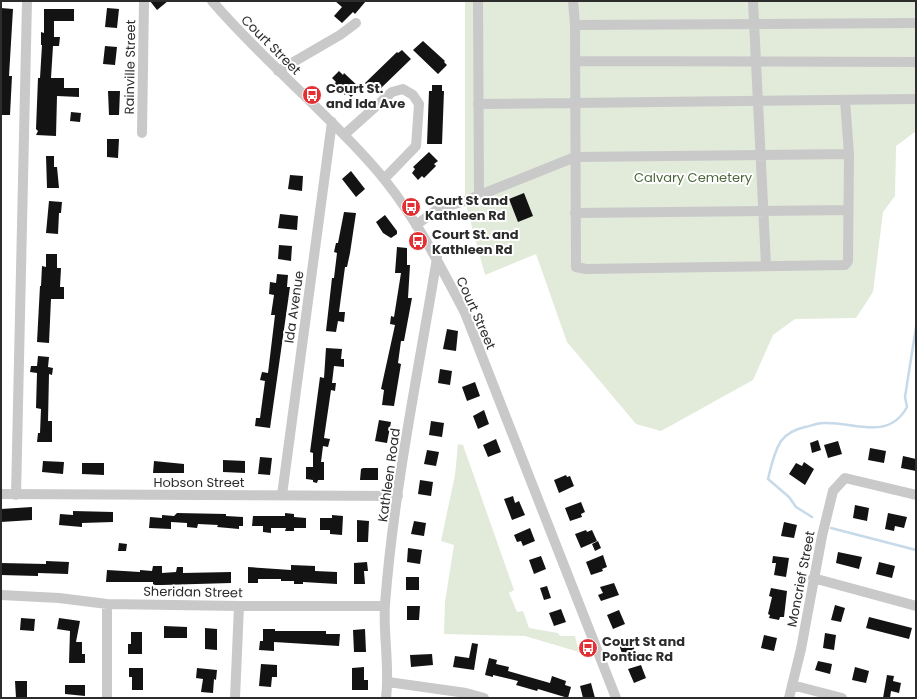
<svg xmlns="http://www.w3.org/2000/svg" width="917" height="699" font-family="Poppins,sans-serif">
<rect width="100%" height="100%" fill="#fff"/>
<!-- green -->
<path fill="#e2eada" d="M465 1H916V131L896 146 895 196 883 212 873 292 856 318 795 319 773 335 753 380 661 431 636 424 567 342 536 254 485 275 465 201Z
M458 444 463 445 514 590 509 593 517 612 523 611 529 628 558 633 560 636H575L579 652 525 636 444 634 445 602 454 545 441 541 455 475Z"/>
<g fill="none" stroke-linecap="round" stroke-linejoin="round">
<!-- stream -->
<path stroke="#c6daea" stroke-width="2.5" d="M812 517 796 507 789 497 768 479C771 466 774 452 781 441 787 433 796 429 805 427 811 426 817 423 823 423 853 421 888 442 907 407L905 397 916 327
M831 528 916 550"/>
</g>
<!-- building -->
<path fill="#131313" d="M150 1H168L157 10Z
M335 1H366L355 14 353 12 342 23 334 16 342 7Z
M1 8 13 9 9 76H12L10 115H1Z
M107 8 119 9 117 28 105 27Z
M44 9H74V21H54V37H60L59 46H53L51 78H64V88H79V97L57 96 56 136 36 135 38 131 36 129 38 78H40L42 45H41V32L44 33Z
M423 41 445 61 444 62 447 65 438 74 413 50Z
M105 46 117 47 115 65 103 64Z
M402 50 411 59 378 91 375 89 373 92 365 83 397 52 398 53Z
M339 71 343 75 344 73 360 88 351 97 347 93 345 95 334 84 336 82 332 78Z
M432 85H442V91H444L442 144H427L429 91H432Z
M108 91H120L119 115H109Z
M71 112 81 113 80 122 70 121Z
M107 139H119L118 158 107 157Z
M429 152 438 161 434 164 436 166 424 178 422 176 418 180 412 173 415 169 413 167Z
M46 156H54V167H57L59 188H47Z
M351 171 365 189 356 197 342 179Z
M290 175 303 176 302 191 288 189Z
M524 193 533 216 518 222 509 199Z
M49 201 62 202 61 213H59L58 234 46 233Z
M344 212 356 213 350 253 347 267H345L339 312H345L344 322 338 321 336 332 326 331 332 278H334L337 253 334 252 336 243H338Z
M280 214 298 216 297 230 278 228Z
M385 215 397 231V234L391 238 383 233 376 222Z
M279 245 292 246 291 261 278 259Z
M397 247 407 248V265H410L408 298H412L404 341H401L398 363 401 364 394 406 382 405 384 390 381 389 395 325 390 324 391 316 394 317 401 273H395Z
M46 254H57V268H61L60 287H64V299H51L49 343 37 342 40 286H41L42 266 46 267Z
M277 274 288 275 287 287H290L270 428 255 426 256 418H260L265 381 260 380 262 372 268 373 275 315H271L274 295 269 294 270 282 276 283Z
M447 329 458 331 456 351 443 349Z
M326 348 342 349 341 359H344V367L334 366 332 383H336L335 391 331 390 324 438 330 439 328 447 323 446 321 462H324V480H318L317 483 313 482V480L306 479V467H313V453L310 452 320 377 324 378Z
M38 356 49 357 48 367 53 368 52 375 49 374 48 421H52V442H37L38 433H40L41 409 36 408 37 373 30 372 31 366H37Z
M440 369 452 371 450 385 438 383Z
M475 382 480 396 467 401 462 387Z
M484 410 489 424 478 429 473 416Z
M379 420 391 422 387 443 375 441Z
M431 421 444 423 442 437 429 435Z
M496 439 501 452 488 457 483 445Z
M818 440 821 450 812 453 810 443Z
M838 441 842 454 828 458 824 445Z
M870 448 886 451 884 463 868 460Z
M427 450 439 452 436 466 424 464Z
M903 456 916 459V471L901 468Z
M260 457 272 458 270 475 258 474Z
M223 460 245 461V473L223 472Z
M43 461 64 462 63 474 42 472Z
M154 461 184 464V473H153Z
M804 462 814 469 805 485 789 474 796 463 802 466Z
M82 463H104V475L82 474Z
M363 468H378V480H360L361 469Z
M566 475 567 477 570 476 574 486 559 493 554 480Z
M420 480 433 482 431 496 418 494Z
M513 496 515 503 519 501 525 515 512 520 504 499Z
M581 502 585 512 581 514 582 517 570 521 565 508Z
M855 505 869 508 867 521 853 518Z
M32 507V520L1 522V509Z
M73 511 113 512V522L82 523V527L59 525 60 514 73 515Z
M177 513 226 514V516L243 517V526H239V529L217 527 218 525 198 524 197 528 187 527V523L171 522V529L149 528 150 517 162 518V515L174 516Z
M285 513 294 514V517L306 518V528H294V531H285L286 528H271V533L263 532V526H252L253 516H285Z
M888 513 907 517 904 528 895 526 894 531 885 529Z
M332 515 343 516 342 535 330 534V530H320V518H332Z
M357 520 369 521 368 542H357Z
M414 521 426 523 424 536 411 534Z
M784 522 797 525 794 538 781 536Z
M530 528 535 541 523 546 521 541 517 542 514 535Z
M586 530 587 532 592 530 597 541 581 548 575 534Z
M598 541 601 548 595 551 592 544Z
M119 543 127 544 126 551H118Z
M408 548 422 550 420 564 407 562Z
M838 552 862 557 859 569 836 563Z
M603 555 607 567 602 569 603 571 591 575 586 562Z
M541 556 546 569 534 574 529 560Z
M773 556 789 558 786 577 774 575 776 563H772Z
M46 561 69 562 68 574 38 573V576L1 575V563L46 564Z
M367 562 368 571H364L365 584H354V563Z
M879 562 895 566 892 578 876 574Z
M291 565 315 566V571L337 572V584L303 582V584H294V581H281V579H258V583H248V567L291 570Z
M153 566H162V573L176 572 177 567H183V573L231 572V583L162 585H153V582H106L107 570 140 572V570L152 571Z
M406 577H419V590H406Z
M614 583 619 595 601 601 598 595 603 593 600 587Z
M547 586 551 598 544 600 540 588Z
M771 588 787 591 784 617H780L779 620 769 618 770 615 768 614 772 597 769 596Z
M835 605 845 608 841 622 831 620Z
M407 606H420L419 620H407Z
M561 609 566 622 554 626 549 613Z
M619 610 625 624 613 629 607 615Z
M869 617 912 628 909 639 866 628Z
M21 618 35 619 34 631 20 630Z
M59 618 80 621 76 642H82V654H85V663H69L70 631 57 629Z
M164 626 187 627V638H164Z
M205 628 217 629V650L205 649Z
M263 629H275V631H326V634H340L339 646 274 642V651L259 650 260 641H263Z
M365 629 366 652H354L353 630Z
M131 632H142V654H128V644H131Z
M825 633 836 635 834 650 823 648Z
M764 635 777 638 774 651 761 648Z
M630 638 635 651 623 656 618 642Z
M472 643 478 644 474 670 453 667 455 656 469 658Z
M432 654 433 665 411 667 410 655Z
M489 658 497 660 496 664 509 667 508 671 550 683 552 676 566 681 565 685 571 687 568 698 538 689 537 691 516 685 518 681 493 675V677L485 675Z
M818 661 832 664 830 674 815 670Z
M261 664 277 665V677H272L271 687 259 686Z
M641 665 646 678 634 683 628 669Z
M364 667V680H368V690H352V668Z
M855 667 869 671 866 683 852 680Z
M129 668H143V690H132V677H129Z
M197 668 217 670 216 680 214 679 213 693 201 692 203 679 196 678Z
M887 675 894 676 893 681 901 683 899 693 891 691 890 698H883Z
M15 681H27V698H16Z
M591 683 595 698H583L580 686Z
M65 685H85V696L65 694Z"/>
<g fill="none" stroke-linecap="round" stroke-linejoin="round">
<!-- minor -->
<path stroke="#c9c9c9" stroke-width="10" d="M212 1C242 36 276 68 309 100 335 126 361 150 384 179 417 220 441 267 465 313L616 698
M478 1 479 194
M573 1 575 25 576 267 586 269 845 265 848 261 849 154 845 100
M753 1 766 265
M575 25 916 23
M575 61 916 62
M278 71 340 35 356 23
M478 104 916 99
M142 133 144 1
M345 134 392 92 403 89 413 95 419 104 416 146 384 179
M575 213 848 210
M416 225 438 209 465 201 575 157 849 154
M1 494 398 496
M16 495 27 1
M282 495 332 122
M813 578 916 606
M1 595 59 598 107 604 239 606H385
M107 604V698
M388 682 466 693 484 698
M792 685 842 698
M235 698 239 606
M386 698C390 667 383 636 385 604 394 488 418 373 437 258
M789 698 801 649 822 536 833 491 845 478 916 495"/>
</g>
<!-- icons -->
<defs>
<symbol id="bus-disc" viewBox="-11 -11 22 22"><circle r="9.5" fill="#e23034" stroke="#fff"/><path d="M-5-6H5V4H4V6H2V4H-2V6H-4V4H-5ZM-3.5-4V0h7V-4ZM-3.5 1.2v1.5H-2V1.2ZM2 1.2v1.5H3.5V1.2Z" fill="#fff"/></symbol>
</defs>
<g fill-rule="evenodd">
<use href="#bus-disc" x="301" y="84" width="22" height="22"/>
<use href="#bus-disc" x="400" y="196" width="22" height="22"/>
<use href="#bus-disc" x="407" y="230" width="22" height="22"/>
<use href="#bus-disc" x="577" y="637" width="22" height="22"/>
</g>
<g text-anchor="middle" dominant-baseline="central" stroke-width="4" stroke-linejoin="round" paint-order="stroke">
<!-- street labels -->
<g font-size="13" fill="#2c2c2c" stroke="#fff">
<text transform="translate(271 45) rotate(45)">Court Street</text>
<text transform="translate(130 67) rotate(-89)">Rainville Street</text>
<text transform="translate(294 307) rotate(-82)">Ida Avenue</text>
<text transform="translate(476 313) rotate(66)">Court Street</text>
<text transform="translate(389 475) rotate(-82)">Kathleen Road</text>
<text x="199" y="482">Hobson Street</text>
<text transform="translate(801 579) rotate(-79)">Moncrief Street</text>
<text transform="translate(193 592) rotate(1)">Sheridan Street</text>
</g>
<!-- poi labels -->
<g font-size="13" font-weight="bold" fill="#2c2c2c" stroke="#fff" text-anchor="start">
<text x="326" y="88">Court St.<tspan x="326" dy="15">and Ida Ave</tspan></text>
<text x="425" y="200">Court St and<tspan x="425" dy="15">Kathleen Rd</tspan></text>
<text x="432" y="234">Court St. and<tspan x="432" dy="15">Kathleen Rd</tspan></text>
<text x="602" y="641">Court St and<tspan x="602" dy="15">Pontiac Rd</tspan></text>
</g>
<!-- park labels -->
<g font-size="13" fill="#4d673b" stroke="#fff">
<text x="693" y="177">Calvary Cemetery</text>
</g>
</g>
<!-- border -->
<rect width="917" height="699" fill="none" stroke="#2c2c2c" stroke-width="4"/>
</svg>
